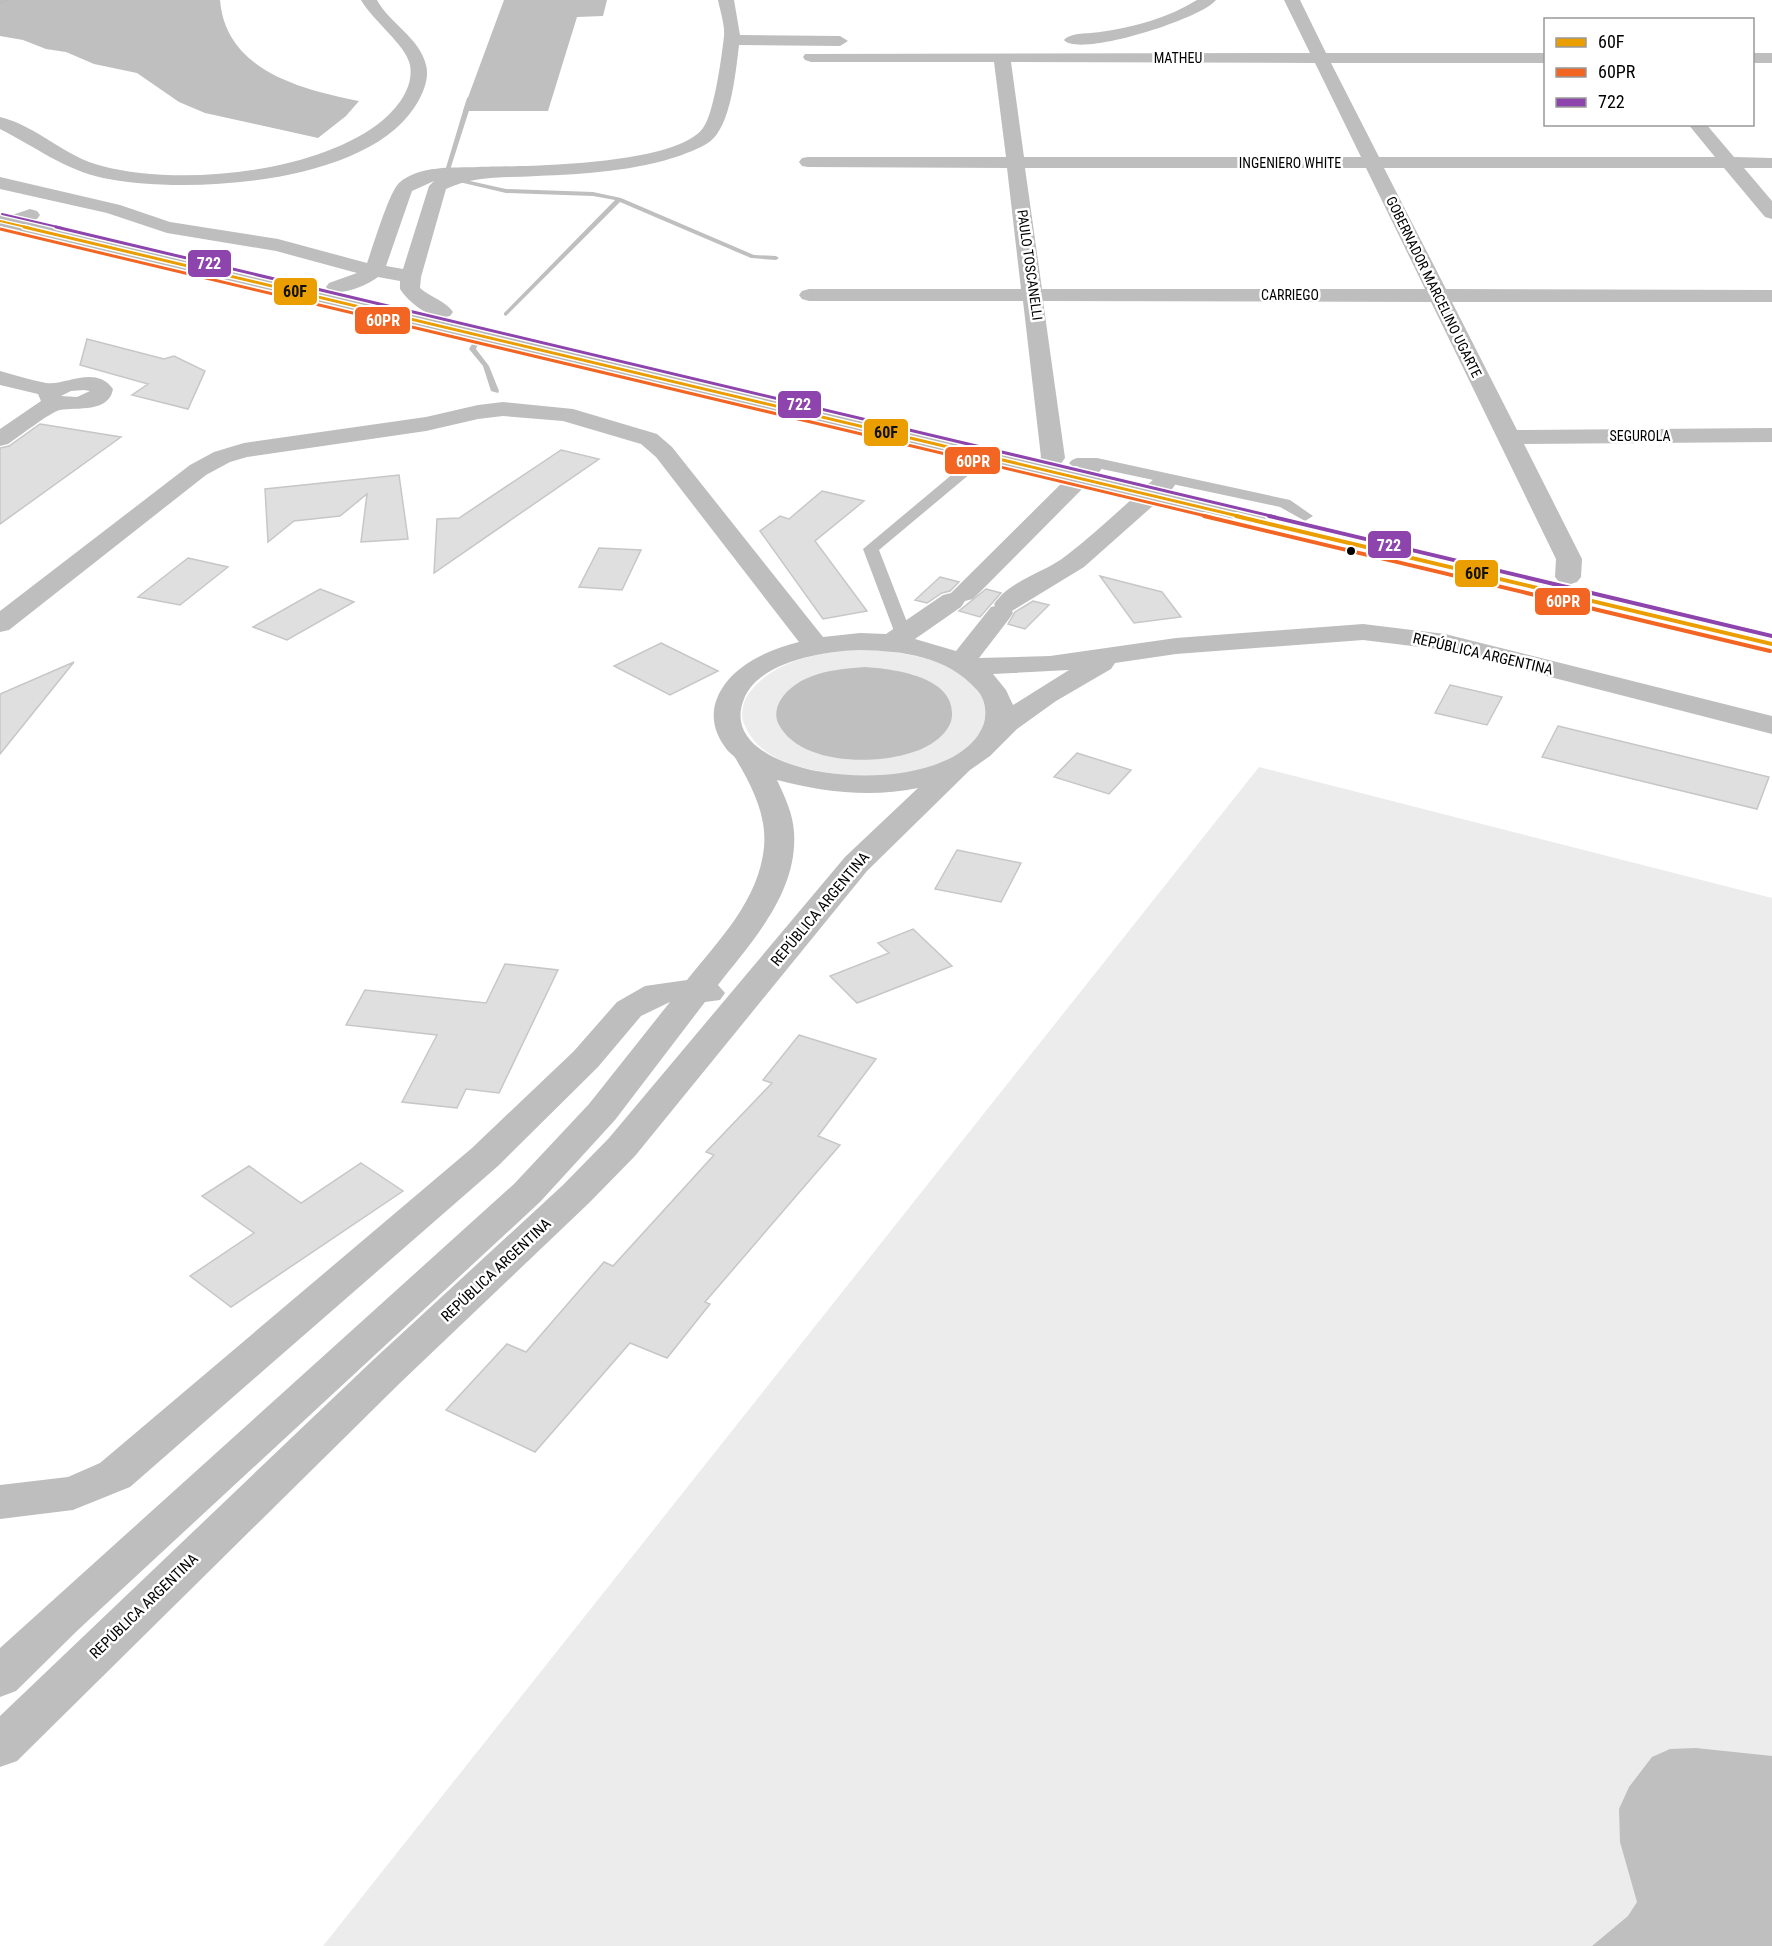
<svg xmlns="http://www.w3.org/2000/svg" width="1772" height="1946" font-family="'Roboto Condensed',sans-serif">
<rect width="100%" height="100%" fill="#fff"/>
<!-- green -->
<path fill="#ececec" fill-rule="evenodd" d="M865 649C896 652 925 655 953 669 968 677 984 693 985 710 989 761 902 779 863 778 850 778 836 774 823 772 791 766 759 757 745 726 740 717 742 705 747 696 773 658 823 652 865 649ZM912 674C933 684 952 693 952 719Z
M1259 767 1772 898V1946H323Z"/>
<!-- water -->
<path fill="#bfbfbf" d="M0 0H220C226 71 301 89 359 101L346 116 318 138 205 113 179 102 137 73 94 64 66 52 46 49 23 40 0 36Z
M504 0H607L603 16 577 17 548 111H463Z
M865 667C893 669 954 676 952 715 952 727 941 738 931 744 894 767 800 769 778 723 775 716 776 708 780 701 797 673 835 669 865 667Z
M1696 1748 1772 1756V1946H1592L1628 1916 1637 1902 1620 1842 1619 1809 1629 1787 1652 1757 1670 1749Z"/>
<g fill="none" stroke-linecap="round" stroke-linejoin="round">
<!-- stream -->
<path fill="#bfbfbf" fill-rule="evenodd" d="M470 96 473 98 450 170 445 171 467 98Z
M461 179 506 189 593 192 621 198 754 255 776 256 779 258 776 260 751 258 620 202 506 316 504 315V313L615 200 593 196 506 193 459 182V180Z
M474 341 479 342 476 349 489 366 499 391 498 393 491 391 483 366 469 349Z"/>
</g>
<!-- building -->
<path fill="#dfdfdf" stroke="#c7c7c7" stroke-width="1.5" d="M87 339 164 359 174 356 205 371 188 409 132 395 148 384 80 365Z
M40 424 121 437 0 524V448L9 446Z
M561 450 599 459 434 573 437 519 459 518Z
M399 475 408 539 361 542 367 494 340 516 294 521 268 542 265 489Z
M822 491 864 501 815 541 867 611 823 619 760 531 780 516 789 519Z
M599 548 641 550 622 590 579 587Z
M188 558 228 567 180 605 138 597Z
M1100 576 1162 592 1181 617 1134 623Z
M940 577 959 582 950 591 942 593 927 603 915 600Z
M320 589 354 602 287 640 253 627Z
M986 589 1001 593 980 617 959 611Z
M1033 601 1049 605 1025 629 1008 624 1015 612Z
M661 643 718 671 670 695 614 666Z
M74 662 0 754V694Z
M1450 685 1502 697 1487 725 1435 713Z
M1558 726 1769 777 1757 809 1542 757Z
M1077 753 1131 770 1109 794 1054 777Z
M957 850 1021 863 1001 902 935 889Z
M913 929 952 966 857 1003 830 976 889 953 878 943Z
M505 964 558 970 499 1093 466 1089 457 1108 402 1102 437 1035 346 1025 365 990 486 1003Z
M799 1035 876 1059 818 1136 840 1145 705 1302 710 1304 667 1358 630 1343 535 1452 446 1410 507 1344 526 1352 604 1262 613 1266 714 1155 706 1152 772 1083 763 1080Z
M361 1163 403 1191 231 1307 190 1276 254 1233 202 1196 249 1166 301 1203Z"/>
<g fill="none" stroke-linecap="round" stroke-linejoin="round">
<!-- path -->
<path stroke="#b9b9b9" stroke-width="2" stroke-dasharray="1 1.5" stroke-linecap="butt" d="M0 3 10 0"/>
<!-- lane -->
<path fill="#bebebe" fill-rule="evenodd" d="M984 451 989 452 991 455 989 458 879 550 912 635 909 639H897L863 549 979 452Z
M1077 458H1097L1290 500 1313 516 1305 521 1280 507 1097 468 1072 466 1069 463 1072 460Z"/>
<!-- street -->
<path fill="#bebebe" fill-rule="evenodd" d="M361 0H377C389 23 420 38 426 65 430 79 422 96 414 108 363 185 185 195 103 178 65 170 34 146 0 129V117C37 126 65 157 102 166 181 187 319 173 383 120 398 107 414 87 410 65 406 45 373 21 361 0Z
M718 0H734L740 35 840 36 848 41 840 46 739 45C736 70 732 113 717 134 710 145 694 150 682 155 636 171 585 174 537 176 506 178 475 175 446 189L421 277 420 288C430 297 446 301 453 312L450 316C432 321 410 304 400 289V281L378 277C366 286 344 295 329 291L326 287 329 283 357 273 276 251 167 233 107 213 0 189V177L120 205 170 222 278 239 367 263C373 247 389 192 399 183 419 165 453 168 478 167 524 166 675 166 703 128 714 114 722 55 724 36 725 24 720 11 718 0ZM434 181 429 186 403 269 386 266 412 191Z
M1197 0H1216C1201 19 1079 58 1064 40 1071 32 1089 34 1100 32 1134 27 1168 18 1197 0Z
M1284 0H1300L1326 53H1546V63H1331L1379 157H1715L1688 124H1706L1734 157 1772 158V168H1744L1772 201V219L1765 217 1724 168H1384L1446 289 1772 290V302H1452L1517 430 1772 428V442L1524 444 1582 559 1581 577 1577 582 1568 585 1559 582 1555 577 1556 559 1431 302 1043 301 1065 458C1056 470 1051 479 1035 475L1031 470 1041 457 1023 301H809L802 299 799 295 802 291 809 289H1021L1007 168 808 167 802 166 799 162 802 158 808 157H1006L994 62H811L805 60 803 57 805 54 1310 53ZM1011 62 1315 63 1361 157H1024ZM1025 168H1366L1425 289H1042Z
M1752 53H1772V63H1752Z
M30 209 37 211 40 215 37 219 0 231V219Z
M0 371C15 375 31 380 46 383 64 386 96 364 113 389 109 413 77 407 60 410 52 411 17 438 8 444L0 446V429L41 401 38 394 0 385ZM84 390 90 391 77 397 61 396 71 391Z
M503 402 573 409 657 434 672 447 823 637 860 633 886 634 943 595 951 593 1084 461 1092 459 1100 461 1104 466 1100 471 973 599 965 601 961 607 915 639 956 651 991 607 995 606 994 604C1011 579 1045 573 1067 555 1098 531 1126 504 1155 478L1164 476 1173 478 1176 483 1173 488 1084 567 1012 611 1013 613 1009 619 979 658 1050 656 1176 638 1363 624 1445 634 1772 716V734L1445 650 1363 640 1176 654 1115 663 1111 669 1056 701 1017 729 990 756 970 770 867 871 635 1156 589 1203 400 1383 17 1761 0 1767V1716L372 1361 563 1185 609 1138 845 857 918 788C870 798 823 792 777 780 785 797 793 814 794 832 798 893 752 941 718 985L725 993 720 1000 705 1002 615 1120 540 1202 79 1629 16 1691 0 1697V1648L514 1184 589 1104 670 1002 641 1016 598 1067 498 1166 130 1487 73 1510 0 1519V1485L68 1477 100 1463 472 1148 574 1051 617 1002 645 986 687 980C719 940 759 900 764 847 767 816 752 786 737 761 735 756 731 754 728 751 710 729 709 706 725 684 742 661 772 649 799 642L656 457 641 444 563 421 503 416 478 419 426 431 247 457 230 462 206 475 9 630 0 632V611L190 465 214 452 244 443 426 417 478 405ZM860 650C903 651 947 656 977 690 985 699 987 712 984 723 957 806 708 785 744 699 759 661 825 651 860 650ZM1069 670 1013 705 1006 690 993 674Z"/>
<!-- secondary -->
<path fill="#b8b8b8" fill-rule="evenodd" d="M0 215 1772 636V652L0 227Z"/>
<defs>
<path id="bus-1-far2" d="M0 221 30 228"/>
<path id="bus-1-far1" d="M24 227 1242 517"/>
<path id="bus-1" d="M1236 516 1772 644"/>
<path id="bus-2-far1" d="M0 229 1210 517"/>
<path id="bus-2" d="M1204 516 1770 651"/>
<path id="bus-3-far2" d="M2 214 62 228"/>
<path id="bus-3-far1" d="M56 227 1275 517"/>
<path id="bus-3" d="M1269 516 1772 636"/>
</defs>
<!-- bus-1-far2 casing -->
<use href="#bus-1-far2" stroke="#fff" stroke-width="4.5"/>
<!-- bus-1-far1 casing -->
<use href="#bus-1-far1" stroke="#fff" stroke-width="6"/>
<!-- bus-1 casing -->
<use href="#bus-1" stroke="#fff" stroke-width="8"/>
<!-- bus-2-far1 casing -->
<use href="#bus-2-far1" stroke="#fff" stroke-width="6"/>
<!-- bus-2 casing -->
<use href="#bus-2" stroke="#fff" stroke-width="8"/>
<!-- bus-3-far2 casing -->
<use href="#bus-3-far2" stroke="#fff" stroke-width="4.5"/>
<!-- bus-3-far1 casing -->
<use href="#bus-3-far1" stroke="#fff" stroke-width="6"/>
<!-- bus-3 casing -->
<use href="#bus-3" stroke="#fff" stroke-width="8"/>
<!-- bus-1-far2 -->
<use href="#bus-1-far2" stroke="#eb9e00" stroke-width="2"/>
<!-- bus-1-far1 -->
<use href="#bus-1-far1" stroke="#eb9e00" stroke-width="3"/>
<!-- bus-1 -->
<use href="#bus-1" stroke="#eb9e00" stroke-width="4"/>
<!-- bus-2-far1 -->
<use href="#bus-2-far1" stroke="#f26522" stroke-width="3"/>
<!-- bus-2 -->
<use href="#bus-2" stroke="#f26522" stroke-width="4"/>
<!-- bus-3-far2 -->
<use href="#bus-3-far2" stroke="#8e44ad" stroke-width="2"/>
<!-- bus-3-far1 -->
<use href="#bus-3-far1" stroke="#8e44ad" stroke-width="3"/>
<!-- bus-3 -->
<use href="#bus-3" stroke="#8e44ad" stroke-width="4"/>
</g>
<!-- markers -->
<circle fill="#000" stroke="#fff" stroke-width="2" cx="1351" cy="551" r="5"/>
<g text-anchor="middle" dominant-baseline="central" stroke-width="5" stroke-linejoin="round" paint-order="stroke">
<!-- far-street labels -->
<g font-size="14" fill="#000" stroke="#fff">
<text x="1178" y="58">MATHEU</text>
<text x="1290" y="163">INGENIERO WHITE</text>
<text transform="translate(1030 265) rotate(82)">PAULO TOSCANELLI</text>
<text transform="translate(1434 287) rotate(64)">GOBERNADOR MARCELINO UGARTE</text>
<text x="1290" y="295">CARRIEGO</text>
<text x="1640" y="436">SEGUROLA</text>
</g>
<!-- street labels -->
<g font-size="15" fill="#000" stroke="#fff">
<text transform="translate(1483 654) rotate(13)">REPÚBLICA ARGENTINA</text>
<text transform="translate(820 909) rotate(-50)">REPÚBLICA ARGENTINA</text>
<text transform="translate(496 1270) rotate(-43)">REPÚBLICA ARGENTINA</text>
<text transform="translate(144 1606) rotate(-44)">REPÚBLICA ARGENTINA</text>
</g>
</g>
<g stroke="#fff" stroke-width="2">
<rect x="187" y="249" width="45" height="29" rx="6" fill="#8e44ad"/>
<rect x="273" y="277" width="45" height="29" rx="6" fill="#eb9e00"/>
<rect x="354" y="306" width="57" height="29" rx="6" fill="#f26522"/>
<rect x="777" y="390" width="45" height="29" rx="6" fill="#8e44ad"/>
<rect x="863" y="418" width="46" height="29" rx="6" fill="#eb9e00"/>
<rect x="944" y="446" width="57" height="29" rx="6" fill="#f26522"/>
<rect x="1367" y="530" width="45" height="29" rx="6" fill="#8e44ad"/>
<rect x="1454" y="559" width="45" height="29" rx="6" fill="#eb9e00"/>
<rect x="1534" y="587" width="57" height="29" rx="6" fill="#f26522"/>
</g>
<g font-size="16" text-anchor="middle" font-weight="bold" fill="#fff">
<text x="209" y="269">722</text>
<text x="383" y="326">60PR</text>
<text x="799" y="410">722</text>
<text x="973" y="467">60PR</text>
<text x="1389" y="551">722</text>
<text x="1563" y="607">60PR</text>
</g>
<g font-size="16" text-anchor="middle" font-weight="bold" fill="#111">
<text x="295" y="297">60F</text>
<text x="886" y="438">60F</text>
<text x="1477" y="579">60F</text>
</g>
<!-- legend -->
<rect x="1544" y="18" width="210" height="108" fill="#ffffff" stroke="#999999" stroke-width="1.5"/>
<rect x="1556" y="38" width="30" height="9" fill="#eb9e00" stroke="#999999" stroke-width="1.5"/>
<text x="1598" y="48" font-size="18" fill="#000000">60F</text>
<rect x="1556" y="68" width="30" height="9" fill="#f26522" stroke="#999999" stroke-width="1.5"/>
<text x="1598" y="78" font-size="18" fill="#000000">60PR</text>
<rect x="1556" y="98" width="30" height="9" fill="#8e44ad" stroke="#999999" stroke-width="1.5"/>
<text x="1598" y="108" font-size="18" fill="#000000">722</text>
</svg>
